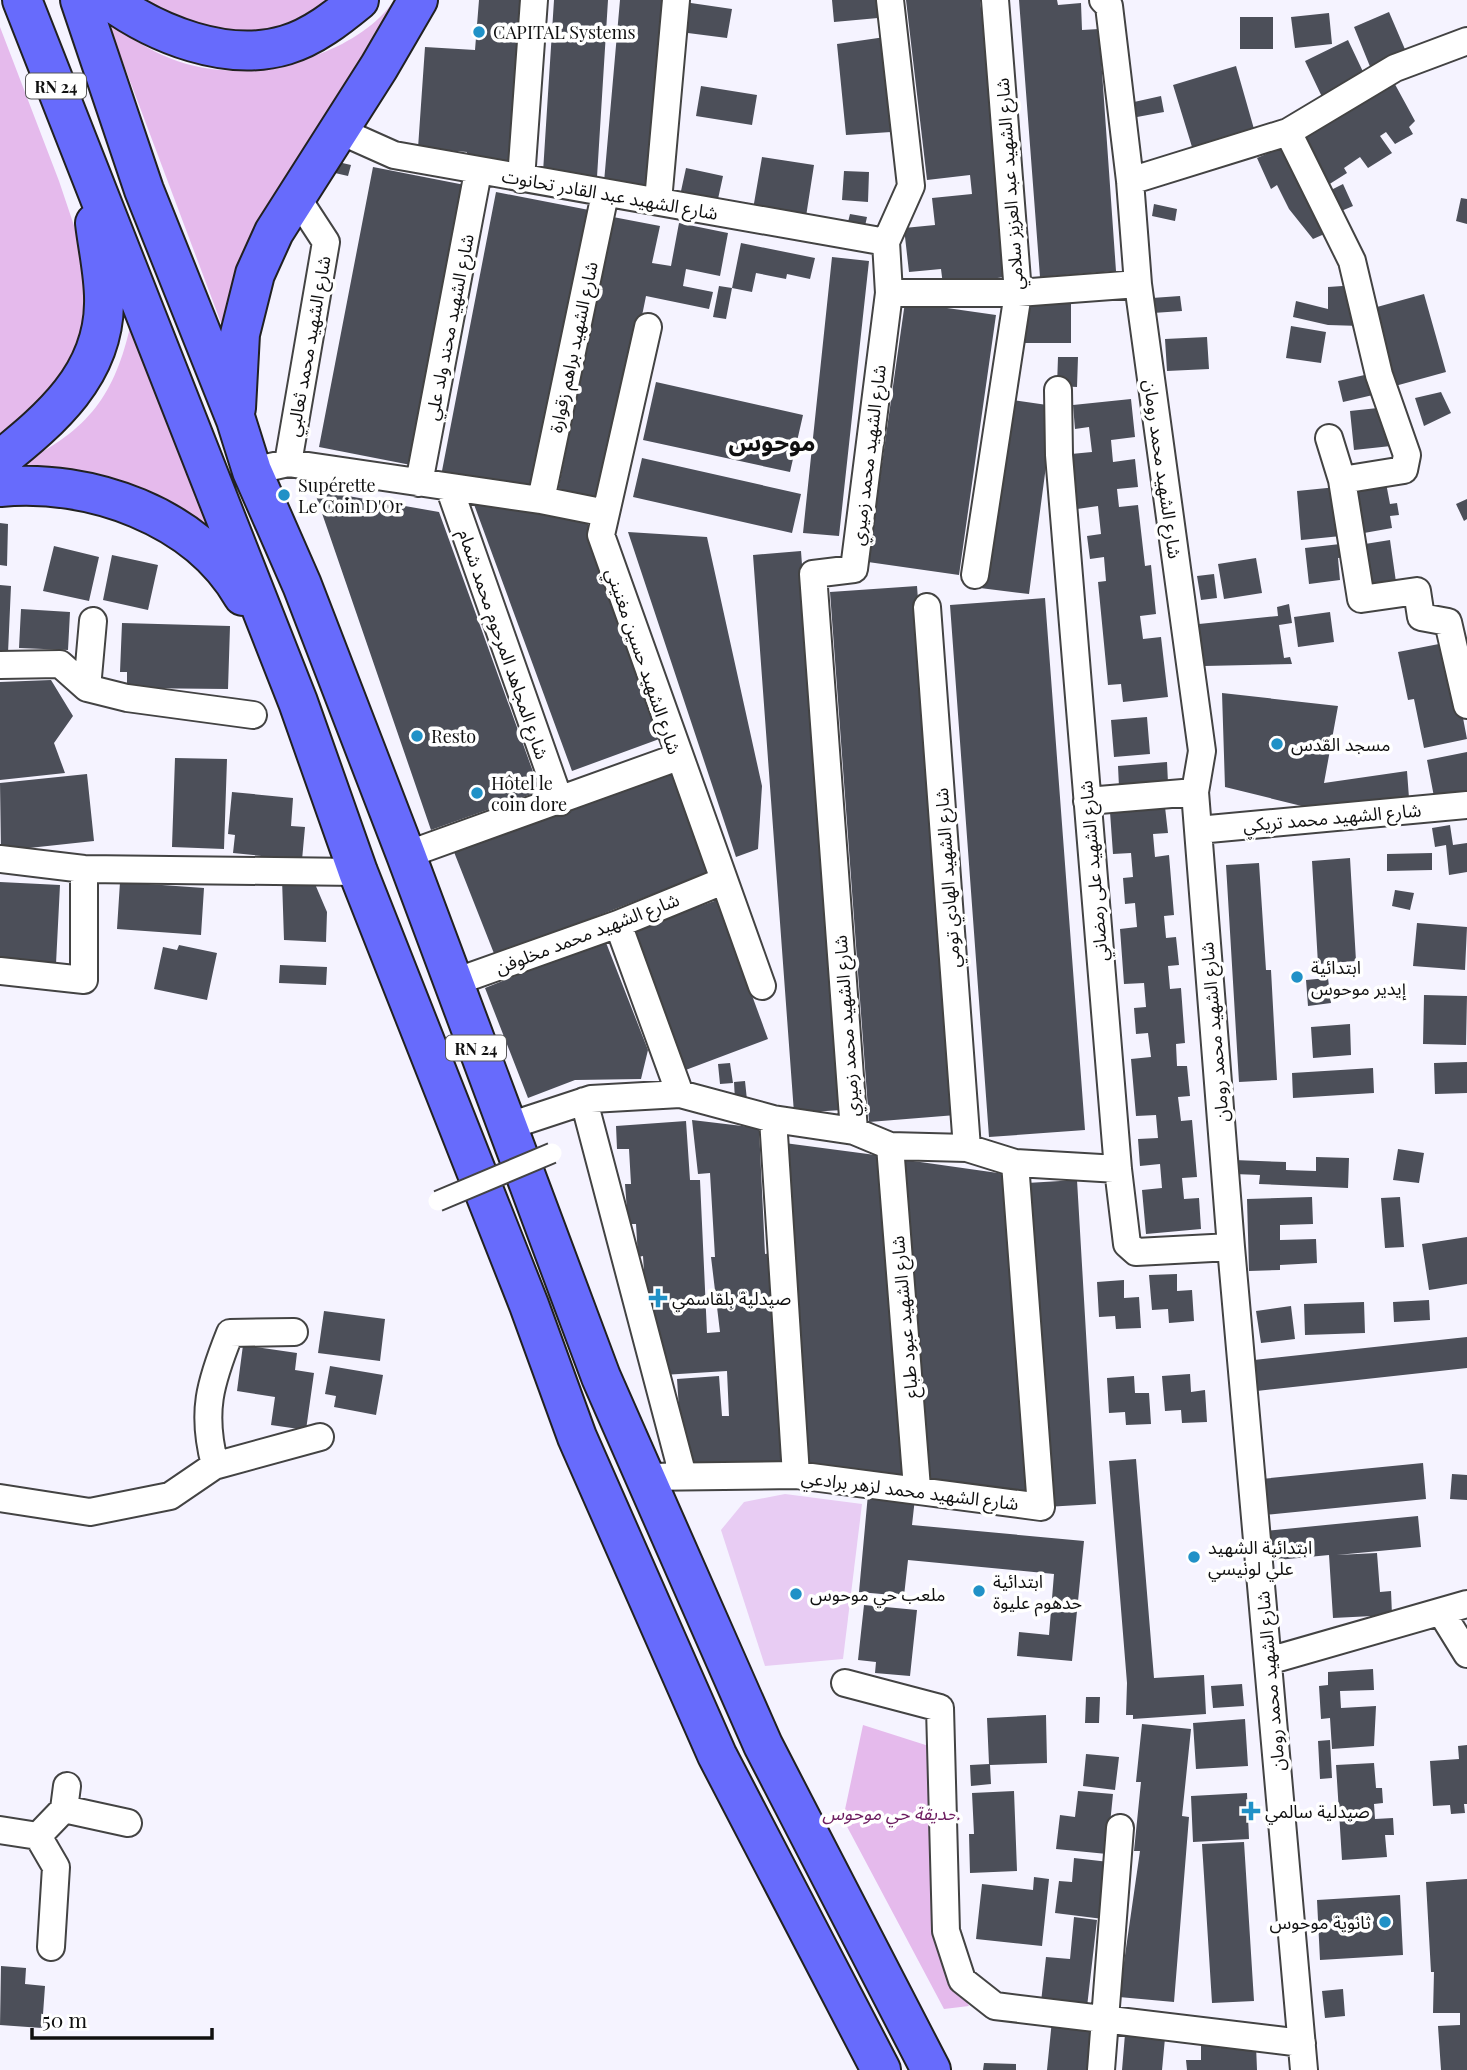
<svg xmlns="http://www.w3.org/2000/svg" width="1467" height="2070" font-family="'Playfair Display','Noto Sans Arabic',serif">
<rect width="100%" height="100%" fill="#f5f3ff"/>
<!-- green -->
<path fill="#e5baec" d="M140 0H353L329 19 221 40Z
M394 0H404L384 32 362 57 337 101 226 336 107 20C176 76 239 83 322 53 348 43 379 24 394 0Z
M0 27 59 181 98 297 93 345 0 444Z
M131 323 220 549 25 476 21 463C89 430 115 395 131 323Z
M863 1725 935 1748 949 1969 969 2006 944 2009 843 1819Z"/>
<!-- pitch -->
<path fill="#e8ccf3" d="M785 1494 862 1504 843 1659 765 1666 721 1530 744 1502Z"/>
<!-- building -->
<path fill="#4c4f59" d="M479 0H523L511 166 467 162V152L418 148 425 47 475 50Z
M554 0H608L597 177 543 172Z
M620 0H669L653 187 604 182Z
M832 0H876L878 18 834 22Z
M906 0H980L1013 276 943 285 941 269 909 272 904 228 935 225 932 198 972 194 970 175 927 180Z
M1019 0H1057L1058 5 1081 3 1082 30 1099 29 1116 271 1040 277Z
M684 2 732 9 727 38 680 32Z
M1389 12 1407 54 1371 69 1354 27Z
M1329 13 1332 44 1295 48 1291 17Z
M1240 17H1273V49H1240Z
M885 37 891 132 846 135 837 44Z
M1348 40 1366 78 1323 99 1305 61Z
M1236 66 1254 129 1192 147 1173 85Z
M1391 77 1415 121 1409 127 1413 134 1395 144 1386 132 1380 136 1392 153 1368 168 1360 157 1344 168 1347 173 1328 185 1303 136Z
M701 86 757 95 752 125 696 116Z
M1161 96 1164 112 1137 117 1134 102Z
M1287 145 1329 232 1313 239 1289 209 1277 185 1271 189 1257 158Z
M762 157 814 165 805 223 752 215Z
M338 162 351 165 348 176 335 173Z
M373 167 470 186 416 466 319 447Z
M686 168 723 176 718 199 681 191Z
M844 171 869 172 868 202 842 200Z
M1343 184 1353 206 1339 212 1329 191Z
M496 192 589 210 534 494 441 476Z
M1461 198 1467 199V224L1456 221Z
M1154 204 1177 209 1175 221 1152 216Z
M850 214 867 217 865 226 848 222Z
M613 217 660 226 652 263 671 266 679 223 728 233 720 276 686 269 683 286 713 292 709 309 646 296 604 504 557 495Z
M741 243 815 258 810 279 787 274 786 279 756 273 752 292 732 288Z
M832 257 869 261 839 536 803 533Z
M1357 285 1361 326 1328 325 1293 317 1296 301 1328 309V287Z
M719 286 732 288 726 319 713 317Z
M1424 294 1446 372 1395 386 1377 307Z
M1180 296 1182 311 1153 313 1152 298Z
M1022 301H1071V343H1023Z
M905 302 996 315 959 575 868 562Z
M1291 326 1326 332 1321 363 1286 358Z
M1207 337 1209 369 1167 371 1165 339Z
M1058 357H1078L1077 387 1057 386Z
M1369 374 1373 395 1343 402 1338 381Z
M656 382 803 415 790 472 643 440Z
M1441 392 1451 413 1424 426 1415 398Z
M1005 399 1054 406 1029 594 980 588Z
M1131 399 1135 437 1111 440 1113 462 1135 459 1138 487 1117 489 1119 507 1138 505 1145 566 1151 565 1156 614 1140 616 1143 639 1161 637 1168 697 1123 702 1121 684 1108 685 1098 582 1106 581 1104 557 1090 559 1087 536 1101 534 1098 506 1077 509 1071 454 1092 452 1089 427 1075 429 1073 405Z
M1387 407 1391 446 1354 450 1350 411Z
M642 458 801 494 792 533 633 497Z
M1386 483 1390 504 1397 503 1399 515 1390 516 1392 528 1364 533 1356 489Z
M1337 487 1341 536 1301 540 1297 491Z
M314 490 439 512 540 791 431 830Z
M472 499 585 516 662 738 572 771Z
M1467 499V519L1464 521 1456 504Z
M0 523 8 524 7 566 0 565Z
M628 532 707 537 762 786 758 849 736 857Z
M1390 540 1396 582 1371 586 1365 544Z
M1349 543 1351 557 1338 558 1340 580 1309 584 1305 548Z
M54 546 99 557 89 601 43 591Z
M801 551 842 1110 794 1113 753 555Z
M112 555 158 565 148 610 103 600Z
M1256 558 1262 593 1224 599 1218 564Z
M1214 574 1217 598 1201 600 1197 576Z
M0 585 11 586 8 653H0Z
M917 586 956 1115 869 1122 830 592Z
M1045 598 1085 1130 989 1137 950 605Z
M1289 604 1292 623 1279 625 1284 658 1290 657 1292 664 1204 666 1199 624 1278 616 1277 607Z
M21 609 70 612 68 650 19 648Z
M1330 612 1334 642 1298 647 1294 617Z
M122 623 230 626 228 689 127 688V672H120Z
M1444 643 1456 681 1467 739 1424 748 1414 699 1408 700 1398 652Z
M51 680 73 716 54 743 65 773 0 780V682Z
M1222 693 1338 706 1324 783 1407 771 1409 798 1318 810 1225 787Z
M1147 717 1150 754 1114 757 1111 720Z
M1467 752V795L1435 802 1427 760Z
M175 758 227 759 224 849 172 847Z
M1167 762 1168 783 1119 787 1118 766Z
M672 767 712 871 495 956 454 852Z
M87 774 94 841 1 851 0 783Z
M232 792 293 798 291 826 305 827 302 860 233 853 235 835 228 834Z
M1165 807 1168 833 1153 834 1155 857 1169 855 1174 915 1164 916 1166 938 1176 937 1179 965 1168 966 1170 989 1181 988 1185 1043 1176 1044 1177 1066H1187L1190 1096 1178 1097 1181 1121 1192 1120 1197 1177 1182 1178 1184 1199 1199 1198 1201 1229 1146 1234 1142 1190 1162 1188 1160 1164 1140 1166 1138 1139 1158 1138 1156 1115 1136 1116 1131 1059 1151 1057 1148 1033 1136 1034 1134 1008 1146 1007 1144 983 1124 984 1120 929 1137 927 1135 903 1125 904 1123 878 1133 877 1131 853 1113 854 1110 812Z
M1450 825 1453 845 1467 843V872L1449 875 1446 845 1435 847 1432 828Z
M1432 853V870L1387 871V854Z
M1350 858 1356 961 1318 964 1312 861Z
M1259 863 1266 970H1271L1277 1080 1239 1082 1226 865Z
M282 879 315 884 327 912 326 942 284 940Z
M0 882 60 885 56 964 0 961Z
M120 882 204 888 201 935 117 929Z
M1395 890 1414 893 1410 910 1392 906Z
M717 900 768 1039 683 1071 632 931Z
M1417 923 1467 927 1465 970 1413 966Z
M605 940 648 1050 641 1079 575 1080 528 1098 485 988Z
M179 945 217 953 207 1000 154 989 163 947 177 950Z
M280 965 327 967 326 985 279 983Z
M1328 978 1331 1003 1308 1006 1306 980Z
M1424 995 1467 996 1466 1045 1423 1044Z
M1350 1024 1351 1055 1313 1058 1311 1027Z
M1467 1062V1093L1435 1094 1434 1063Z
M730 1063 733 1083 720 1084 718 1064Z
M1373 1068 1374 1093 1293 1098 1292 1073Z
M745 1081 747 1100 735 1101 734 1082Z
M692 1120 759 1128 765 1254 772 1253 788 1461 683 1468 677 1379 719 1376 722 1416H729L727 1371 663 1375 661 1336 648 1337 643 1256 638 1257 636 1224H628L625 1184H631L629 1149H617L616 1126 686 1121 690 1180H700L707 1333 720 1332 711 1257H715L710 1173 698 1174Z
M777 1142 883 1156 911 1477 804 1463Z
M1398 1149 1424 1153 1419 1183 1393 1180Z
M1316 1157 1349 1158 1348 1188 1259 1184 1260 1175 1234 1174V1160L1286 1162V1170L1316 1171Z
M899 1159 1005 1174 1033 1494 925 1480Z
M1077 1180 1096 1504 1046 1507 1027 1183Z
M1312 1197 1313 1224 1280 1225V1240L1316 1239 1317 1263 1280 1265V1270L1249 1271 1247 1199Z
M1400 1197 1404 1247 1385 1248 1381 1198Z
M1467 1237V1284L1429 1290 1422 1244Z
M1177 1274V1291L1192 1290 1194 1321 1169 1323 1168 1309 1152 1310 1149 1275Z
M1124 1280V1298L1139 1297 1141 1328 1116 1329 1115 1316 1099 1317 1097 1282Z
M1429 1300 1430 1320 1394 1322 1393 1302Z
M1364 1302 1365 1333 1305 1335 1304 1304Z
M1291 1306 1295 1339 1261 1343 1256 1311Z
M324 1311 385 1319 380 1361 318 1353Z
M1467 1337V1368L1248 1392 1245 1361Z
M243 1345 297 1353 295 1370 314 1373 306 1430 271 1425 275 1397 237 1391Z
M330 1366 383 1375 376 1415 334 1407 336 1396 325 1394Z
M1190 1374 1191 1392 1205 1390 1207 1422 1182 1423 1181 1410 1165 1411 1162 1376Z
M1134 1376 1135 1393H1149L1151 1424 1126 1425 1125 1412 1109 1413 1107 1378Z
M1136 1459 1154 1678 1204 1675 1206 1714 1133 1719V1715H1126L1127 1683 1109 1461Z
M1423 1463 1426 1499 1265 1515 1261 1479Z
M1452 1474 1467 1475V1500L1450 1499Z
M868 1494 915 1498 912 1525 1084 1541 1072 1661 1017 1656 1019 1632 1049 1635 1054 1574 908 1560 904 1596 859 1592Z
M1418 1516 1421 1547 1337 1555 1377 1553 1380 1592 1391 1591 1392 1615 1333 1618 1329 1555 1267 1561 1264 1531Z
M864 1605 917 1610 910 1676 875 1673 876 1662 858 1660Z
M1373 1669 1374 1690 1340 1691 1341 1708 1376 1706 1374 1746 1332 1749 1330 1718 1321 1719 1319 1686 1328 1685V1672Z
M1242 1684 1244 1706 1213 1708 1211 1686Z
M1086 1697H1100L1099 1723H1085Z
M1046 1715 1047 1763 990 1765 991 1784 971 1786 970 1765 989 1764 987 1718Z
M1245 1719 1248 1766 1196 1769 1193 1723Z
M1142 1724 1191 1729 1182 1816 1189 1817 1174 2002 1119 1997 1140 1851H1134L1141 1782H1136Z
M1330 1740 1332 1778 1320 1779 1318 1741Z
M1467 1745V1804H1464L1465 1813 1451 1814 1450 1805 1433 1806 1430 1761 1459 1759 1458 1746Z
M1086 1754 1119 1757 1115 1790 1083 1786Z
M1374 1763 1376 1788H1382L1383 1803 1374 1804 1375 1819 1393 1818 1394 1835H1385L1387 1857 1342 1860 1336 1765Z
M1014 1791 1017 1871 970 1873 969 1834H974L972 1793Z
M1078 1791 1113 1794 1107 1854 1056 1849 1060 1815 1075 1817Z
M1247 1793 1249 1839 1193 1842 1191 1796Z
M1244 1842 1254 2001 1212 2003 1202 1844Z
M1074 1858 1109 1862 1103 1919 1055 1913 1059 1881 1072 1882Z
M1034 1877 1049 1879 1042 1946 976 1939 982 1884 1033 1890Z
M1467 1879V2070H1441L1438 2026 1460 2025V2013H1433L1434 1972H1431L1426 1882Z
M1400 1895 1403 1955 1320 1960 1317 1900Z
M1074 1917 1097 1920 1087 2007 1041 2002 1046 1957 1070 1959Z
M1 1966 26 1968 25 1984 45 1986 42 2028 0 2025Z
M1343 1989 1345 2016 1325 2018 1322 1991Z
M1052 2020 1098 2025 1092 2070H1047Z
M1125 2034 1165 2038 1162 2070H1122Z
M1256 2045 1257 2070H1187L1186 2060H1201V2046Z
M984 2063 1016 2064V2070H983Z"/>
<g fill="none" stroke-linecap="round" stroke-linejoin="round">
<defs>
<path id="minor" d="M1103 0 1109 6 1130 181 1138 284 1202 751 1195 792 1231 1247 1304 2070
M338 130 394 155 886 242
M1288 132 1352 261 1379 375 1407 455 1404 470 1342 480
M521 179 534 0
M1130 181 1288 132 1395 68 1467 41
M605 194 541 500 606 513
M658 201 676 0
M889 293H1018L1138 284
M648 327 601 535 762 986
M1058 390 1059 455 1118 1169 1127 1244 1136 1252 1231 1247
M1329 438 1342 480 1361 599 1417 591 1421 617 1448 622 1467 705
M288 463 326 242 296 196
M252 471 288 463 540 500
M419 483 478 172
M449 487 560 802
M975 575 1018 293 995 0
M927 607 967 1148
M0 665 60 664 87 688 127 698 253 715
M87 688 93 621
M1087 801 1195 792
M1198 830 1467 805
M406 855 678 757
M0 859 84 869 358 872
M618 924 680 1094
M0 971 84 980V869
M452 983 618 924 723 881
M584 1101 683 1476
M773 1119 796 1475
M506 1127 591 1099 680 1094 773 1119 854 1131 890 1146 967 1148 1015 1163 1118 1169
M854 1131 813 574 854 569 889 293 886 242 911 186 890 0
M890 1146 917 1488
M215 1465C201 1412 210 1383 230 1333L294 1332
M643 1477 796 1475 1041 1507 1015 1163
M0 1498 90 1512 170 1496 214 1466 320 1437
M1441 1612 1467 1654
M1268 1661 1467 1604
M845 1683 940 1708 946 1931 962 1980 995 2006 1302 2043
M64 1809 128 1823
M0 1830 38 1836 64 1809 67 1786
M38 1836 56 1867 51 1947
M1101 2070 1120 1828"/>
<path id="trunk" d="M22 0 298 702 358 872 529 1305 577 1437 717 1755 881 2070
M80 0 144 190 236 420 252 471 302 585 406 855 601 1377 763 1745 931 2070
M109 0C156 34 227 63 286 45 313 37 337 18 359 0
M236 408 240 334 255 274 274 232 379 67 418 0
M0 460C51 419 103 375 104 304 105 278 98 249 95 223
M0 487C89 478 197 516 243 596"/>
</defs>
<!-- minor casing -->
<use href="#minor" stroke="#434343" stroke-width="30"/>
<!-- trunk casing -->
<use href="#trunk" stroke="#212121" stroke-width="42"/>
<!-- minor -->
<use href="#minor" stroke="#fff" stroke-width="26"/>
<!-- trunk -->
<use href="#trunk" stroke="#676bfc" stroke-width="38"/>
<defs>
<path id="pedestrian-bridge" d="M438 1201 552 1153"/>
</defs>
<!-- pedestrian-bridge casing -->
<use href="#pedestrian-bridge" stroke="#434343" stroke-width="23" stroke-linecap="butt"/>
<!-- pedestrian-bridge -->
<use href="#pedestrian-bridge" stroke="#fff" stroke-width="19"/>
</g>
<!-- markers -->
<g fill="#2091c7" stroke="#fff" stroke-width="2.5">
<circle cx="479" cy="32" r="7"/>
<circle cx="284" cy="495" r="7"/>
<circle cx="417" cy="736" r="7"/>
<circle cx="1277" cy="744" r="7"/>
<circle cx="477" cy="793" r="7"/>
<circle cx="1297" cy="977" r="7"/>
<path d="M654.5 1287.5h7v7h7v7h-7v7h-7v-7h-7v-7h7z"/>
<circle cx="1194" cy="1557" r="7"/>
<circle cx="979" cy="1591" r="7"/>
<circle cx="796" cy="1594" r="7"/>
<path d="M1247.5 1800.5h7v7h7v7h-7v7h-7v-7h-7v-7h7z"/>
<circle cx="1385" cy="1922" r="7"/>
</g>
<g text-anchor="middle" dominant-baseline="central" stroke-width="7" stroke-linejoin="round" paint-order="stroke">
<!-- shield labels -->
<g fill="#fff" stroke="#585858" stroke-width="2">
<rect x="26" y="73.5" width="60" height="25" rx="5"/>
<rect x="446" y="1035.5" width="60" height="25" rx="5"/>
</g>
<g font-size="16" font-weight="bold" fill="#101010">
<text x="56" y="86">RN 24</text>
<text x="476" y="1048">RN 24</text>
</g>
<!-- poi labels -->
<g font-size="18" fill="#101010" stroke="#fff" text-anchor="start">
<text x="493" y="32">CAPITAL Systems</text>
<text x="298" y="485">Supérette<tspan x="298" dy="21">Le Coin D'Or</tspan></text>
<text x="431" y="736">Resto</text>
<text x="1291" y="744">مسجد القدس</text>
<text x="491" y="783">Hôtel le<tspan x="491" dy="21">coin dore</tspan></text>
<text x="1311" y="967">ابتدائية<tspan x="1311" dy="21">إيدير موحوس</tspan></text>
<text x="672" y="1298">صيدلية بلقاسمي</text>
<text x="1208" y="1547">ابتدائية الشهيد<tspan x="1208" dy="21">علي لونيسي</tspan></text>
<text x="993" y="1581">ابتدائية<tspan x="993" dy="21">حدهوم عليوة</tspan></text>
<text x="810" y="1594">ملعب حي موحوس</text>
<text x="1265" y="1811">صيدلية سالمي</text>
<text x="1371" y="1922" text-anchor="end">ثانوية موحوس</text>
</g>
<!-- street labels -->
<g font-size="18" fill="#101010" stroke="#fff">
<text transform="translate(1009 184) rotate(-94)">شارع الشهيد عبد العزيز سلامي</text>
<text transform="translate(610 194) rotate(10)">شارع الشهيد عبد القادر تحانوت</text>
<text transform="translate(449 327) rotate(-79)">شارع الشهيد محند ولد علي</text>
<text transform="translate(308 346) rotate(-80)">شارع الشهيد محمد ثعالبي</text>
<text transform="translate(573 347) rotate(-78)">شارع الشهيد براهم زقوارة</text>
<text transform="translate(868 455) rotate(-83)">شارع الشهيد محمد زميري</text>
<text transform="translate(1163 469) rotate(82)">شارع الشهيد محمد رومان</text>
<text transform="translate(504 644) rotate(71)">شارع المجاهد المرحوم محمد شمام</text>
<text transform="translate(644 661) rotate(71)">شارع الشهيد حسين مغنيني</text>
<text transform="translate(1332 817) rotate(-5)">شارع الشهيد محمد تريكي</text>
<text transform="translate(1093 871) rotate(-95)">شارع الشهيد على رمضاني</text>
<text transform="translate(947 878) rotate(-94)">شارع الشهيد الهادي تومي</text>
<text transform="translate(587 933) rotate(-21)">شارع الشهيد محمد مخلوفن</text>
<text transform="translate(846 1026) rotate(-94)">شارع الشهيد محمد زميري</text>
<text transform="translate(1214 1032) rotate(-95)">شارع الشهيد محمد رومان</text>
<text transform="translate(904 1317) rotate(-95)">شارع الشهيد عبود طباع</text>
<text transform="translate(910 1490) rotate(7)">شارع الشهيد محمد لزهر برادعي</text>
<text transform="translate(1270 1681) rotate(-95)">شارع الشهيد محمد رومان</text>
</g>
<!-- park labels -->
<g font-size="18" font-style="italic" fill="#6c1c5f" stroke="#fff">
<text x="892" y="1813">حديقة حي موحوس.</text>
</g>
<!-- district labels -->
<g font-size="24" font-weight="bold" fill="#101010" stroke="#fff">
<text x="772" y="441">موحوس</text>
</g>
</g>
<!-- scale -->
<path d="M32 2028v10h180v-10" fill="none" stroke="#101010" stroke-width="3.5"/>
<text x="42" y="2028" font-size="21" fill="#101010" stroke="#ffffff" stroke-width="5" paint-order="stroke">50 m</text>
</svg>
